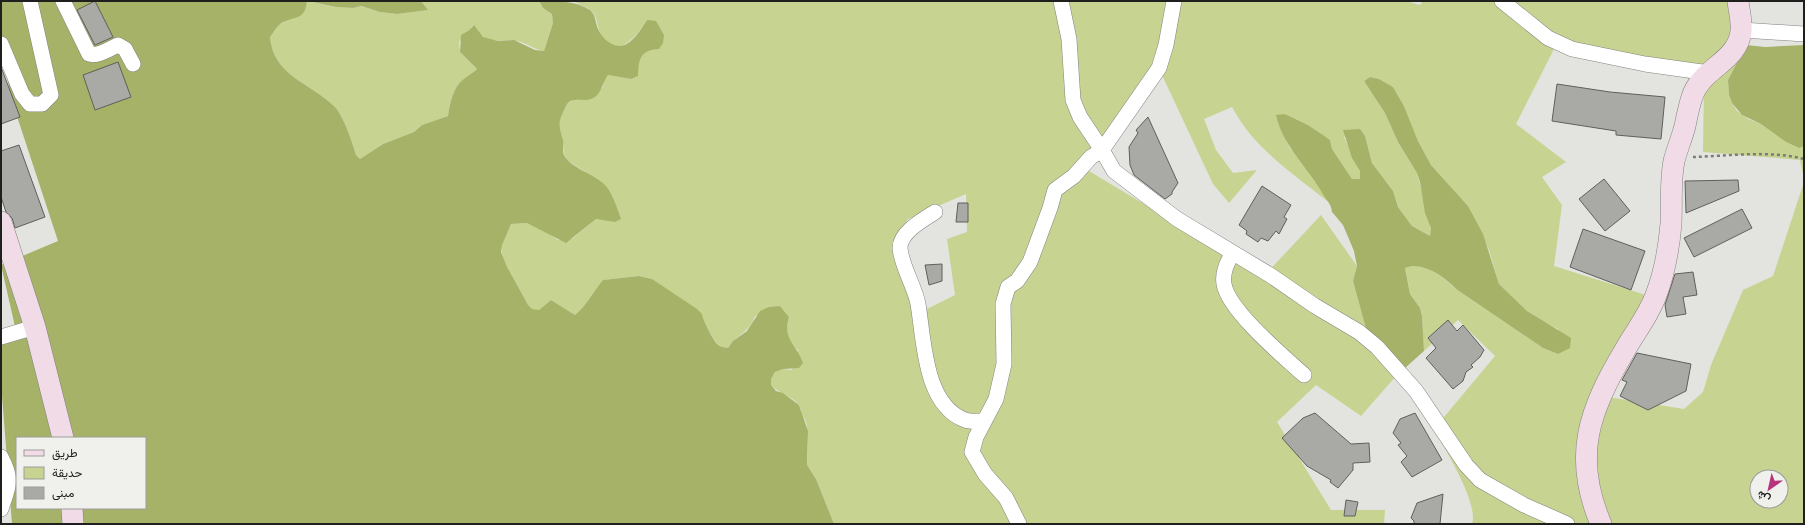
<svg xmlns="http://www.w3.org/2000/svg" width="1805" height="525" font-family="Signika,Vazirmatn,sans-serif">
<rect width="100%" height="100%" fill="#e3e4e0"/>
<!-- green -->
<path fill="#c7d390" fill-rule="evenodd" d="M307 1 336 7 353 8 360 6 380 12 397 14 428 10 421 1H539L543 8 552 14 553 23 544 51C535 50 530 45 521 42 509 38 495 44 483 37 479 35 476 29 473 25L459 42 460 52 477 69C473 73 469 75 465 79 453 87 450 103 448 116L422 125 414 132 383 144 360 159 356 155C352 142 344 117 335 107 311 83 273 76 270 37 273 32 277 25 282 22 294 16 305 18 307 1Z
M574 1H1406L1420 5 1423 1H1739L1746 45 1728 80 1729 95 1732 103 1737 111 1748 119 1761 124 1786 142 1799 148 1804 146V178L1800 160 1703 152 1704 82 1554 49 1516 124 1566 162 1542 177 1562 205 1554 266 1646 295 1602 396 1684 409 1703 392 1711 365 1743 290 1773 276 1804 182V524H1472C1479 503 1445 450 1434 429L1495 356 1458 320 1424 351 1422 316 1420 308 1410 294 1405 268C1422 261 1444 277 1456 289L1543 348 1558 354V329L1543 322 1527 311 1499 284 1489 250 1468 206 1431 165 1418 141 1404 106 1393 87 1379 79 1370 77 1364 81 1385 113 1398 142 1417 173 1431 228 1430 236 1412 226 1398 207 1393 191 1372 163 1365 136 1360 129 1344 137 1360 171V179H1352L1332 149 1330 140 1308 125 1285 114 1278 122 1290 148 1313 177 1325 197 1331 204C1295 175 1254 149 1232 107L1204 119 1216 150 1233 173 1257 170 1229 203 1213 184 1162 75 1084 168 1264 276 1321 215 1357 266 1353 281 1365 325 1396 376 1361 416 1316 385 1277 422 1331 510H1385L1384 524H834L816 479 807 465C808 457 809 430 806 422 805 419 803 416 802 414 801 411 801 407 799 405 791 395 778 393 771 385V379L775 372 783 369 792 370 798 350C787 341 785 331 789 317L780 306 755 316C750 332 736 335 728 348L718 346 702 320 652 279 639 276 603 280C593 292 586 306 575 315L551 300 539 310H532L528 305C520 290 498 261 502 244 503 237 508 231 511 224L527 223 542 229 558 240 572 239 596 219 605 220 615 203 606 187 601 182 568 161 564 154 563 140 559 134V119L567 104 573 100 591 99 603 87 604 80 608 75 631 79 637 76 639 59 643 53 664 35 660 29 647 20C637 35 618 62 601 35 597 28 598 20 594 14 591 8 579 5 574 1ZM966 194 967 232 947 239 955 295 927 309 901 230 908 219ZM1757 477H1781V501H1757Z"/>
<!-- forest -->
<path fill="#a5b268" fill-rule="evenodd" d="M1 1H307C305 20 296 16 283 22 277 25 274 32 270 37 273 76 311 83 335 107 344 117 352 142 356 155L360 159 383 144 414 132 422 125 448 116C450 103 453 87 464 79 469 75 473 73 477 69L460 52 461 35 468 31 474 25 483 37 498 41 514 40 535 50 544 51 553 23 552 14 543 8 539 1C557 1 574 0 590 10 596 15 595 22 598 29 601 35 604 39 610 43 627 54 639 32 647 20L656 21 664 35 663 43 659 49C639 50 639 60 638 76L631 79 608 75C602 83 602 95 591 99 583 102 571 96 566 106 558 122 558 124 563 140 564 145 562 151 564 155 570 168 595 174 606 186 613 195 617 208 621 219L615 222 596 219 566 243 527 223 511 224 502 245 501 252 507 267 528 305 532 309 539 310 551 300 575 315C586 306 593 292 603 280L639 276 652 279 697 309 702 314C702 319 714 342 718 345 720 347 725 347 728 348L733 341 747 331 760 311 769 307 780 306 789 317C782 340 797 344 803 363L799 368 783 369 775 372 771 379V385L776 391 783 393 799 405 808 431 807 465 816 479 834 524H12L1 383V336L16 331 1 265 58 241 11 98 1 45ZM17 438H145V508H17Z
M308 1H421L428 10 397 14 380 12 361 6 353 8 336 7Z
M1746 45 1765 47 1804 45V146L1799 148 1786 142 1761 124 1742 115 1732 103 1729 95 1728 80Z
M1370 77 1379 79 1393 87 1404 106 1418 141 1431 165 1468 206 1483 234 1499 284 1527 311 1571 338 1570 348 1558 354 1543 348 1456 289C1445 277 1422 261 1405 268L1410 294 1420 308 1422 316 1424 351 1396 376 1368 333 1365 325 1353 281 1357 266 1354 251 1343 225 1332 212C1331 204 1328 202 1324 196 1309 168 1283 147 1276 115L1285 114 1308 125 1323 135 1330 140 1332 149 1352 179H1360V171L1352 158 1343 130 1360 129 1365 136 1372 163 1393 191 1398 207 1412 226 1430 236 1431 228 1425 213 1420 182 1417 173 1398 142 1385 113 1364 81Z"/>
<!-- building -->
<path fill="#a9aaa6" stroke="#5f5f5c" d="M95 1 113 37 95 45 77 10Z
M118 62 131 97 95 110 83 75Z
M1 67 20 117 1 124Z
M1557 84 1610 92 1665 97 1661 139 1616 135V131L1552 121Z
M1148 117 1178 183 1172 192V194L1165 199 1134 175 1130 165 1129 147 1138 133 1136 130Z
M19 145 45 217 15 228 12 218 6 212 1 197V151Z
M1604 179 1630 211 1605 231 1579 199Z
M1738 180 1739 191 1686 213 1685 181Z
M1262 186 1291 205 1284 217 1287 219 1279 234 1276 231 1268 241 1261 238 1258 242 1246 234 1247 231 1239 225Z
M958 203H968V222H956Z
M1742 209 1752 228 1694 257 1684 238Z
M1583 229 1645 251 1631 290 1570 267Z
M942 264V281L929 285 925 265Z
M1693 272 1697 295 1683 297 1686 314 1667 317 1665 305 1675 274Z
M1448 320 1457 331 1463 325 1484 350 1480 357 1471 365 1473 367 1466 372 1463 381 1453 389 1426 358 1436 348 1428 338Z
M1637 353 1691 364 1686 391 1648 410 1620 396 1627 382 1622 380Z
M1315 413 1351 444 1369 443 1370 462 1353 463V470L1338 488 1330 482 1331 480 1307 466 1282 438 1303 418Z
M1415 413 1442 460 1412 477 1401 462 1407 456 1398 445 1401 443 1393 433 1400 419Z
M1443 494 1440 524H1414V521L1411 518 1417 503Z
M1346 500 1358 502 1355 516H1344Z"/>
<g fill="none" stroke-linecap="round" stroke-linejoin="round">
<defs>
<path id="street" d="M63 1 89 54C98 57 109 49 118 45L125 49 133 64
M1174 1 1166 45 1159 68 1102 150 1114 171 1177 219 1270 275 1315 306 1359 332 1377 347 1416 391 1466 465 1480 480 1524 505 1567 524
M1502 1 1548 38 1572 49 1645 64 1709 73
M1742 30 1804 34
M1 44 22 94 30 104H42L51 95 30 1
M935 212C924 219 900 232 900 248 901 265 915 287 918 304 924 339 924 405 965 420 970 422 978 421 983 421
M1233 253C1227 262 1222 272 1224 284 1228 310 1284 357 1304 375
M1 337 35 327
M1 457C13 479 9 486 1 509
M1019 524 1006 498 985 474 972 452 976 437 996 399 1004 364 1003 304 1008 287 1017 281 1030 262 1050 208 1055 190 1074 176 1091 157 1102 150 1080 117 1073 100 1069 39 1061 1"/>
<path id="secondary" d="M1 222 35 327 63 438
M72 508 73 524
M1601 524C1572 456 1589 410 1625 350 1635 332 1649 315 1656 295 1664 274 1669 247 1671 224 1672 203 1670 181 1674 161 1677 149 1682 138 1685 126 1687 116 1689 106 1692 97 1701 68 1738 62 1741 31 1742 22 1739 10 1738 1"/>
</defs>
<!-- street casing -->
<use href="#street" stroke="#82837f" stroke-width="16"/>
<!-- secondary casing -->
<use href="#secondary" stroke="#82837f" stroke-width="22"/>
<!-- path -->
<path stroke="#7b7c79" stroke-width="2.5" stroke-dasharray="3 3" stroke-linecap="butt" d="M1693 157C1728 156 1770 150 1804 159"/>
<!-- street -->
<use href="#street" stroke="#fff" stroke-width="15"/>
<!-- secondary -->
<use href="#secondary" stroke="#f1dbe6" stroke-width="21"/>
</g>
<!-- border -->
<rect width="1805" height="525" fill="none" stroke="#1f1f1e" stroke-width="4"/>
<!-- legend -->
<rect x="16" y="437" width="130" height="72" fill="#f0f1ed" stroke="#9c9d9a"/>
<rect x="24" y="450" width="20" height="6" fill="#f1dbe6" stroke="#9c9d9a"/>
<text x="52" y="457" font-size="12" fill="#1f1f1e">طريق</text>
<rect x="24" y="467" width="20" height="12" fill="#c7d390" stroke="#9c9d9a"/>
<text x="52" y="477" font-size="12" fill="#1f1f1e">حديقة</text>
<rect x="24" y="487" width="20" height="12" fill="#a9aaa6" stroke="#9c9d9a"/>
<text x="52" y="497" font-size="12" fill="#1f1f1e">مبنى</text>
<!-- north arrow -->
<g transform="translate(1769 489) rotate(214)"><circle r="19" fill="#f0f1ed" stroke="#9c9d9a"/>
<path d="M0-3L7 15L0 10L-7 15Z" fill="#b6347e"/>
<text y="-6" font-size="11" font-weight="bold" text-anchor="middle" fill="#1f1f1e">ش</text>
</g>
</svg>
